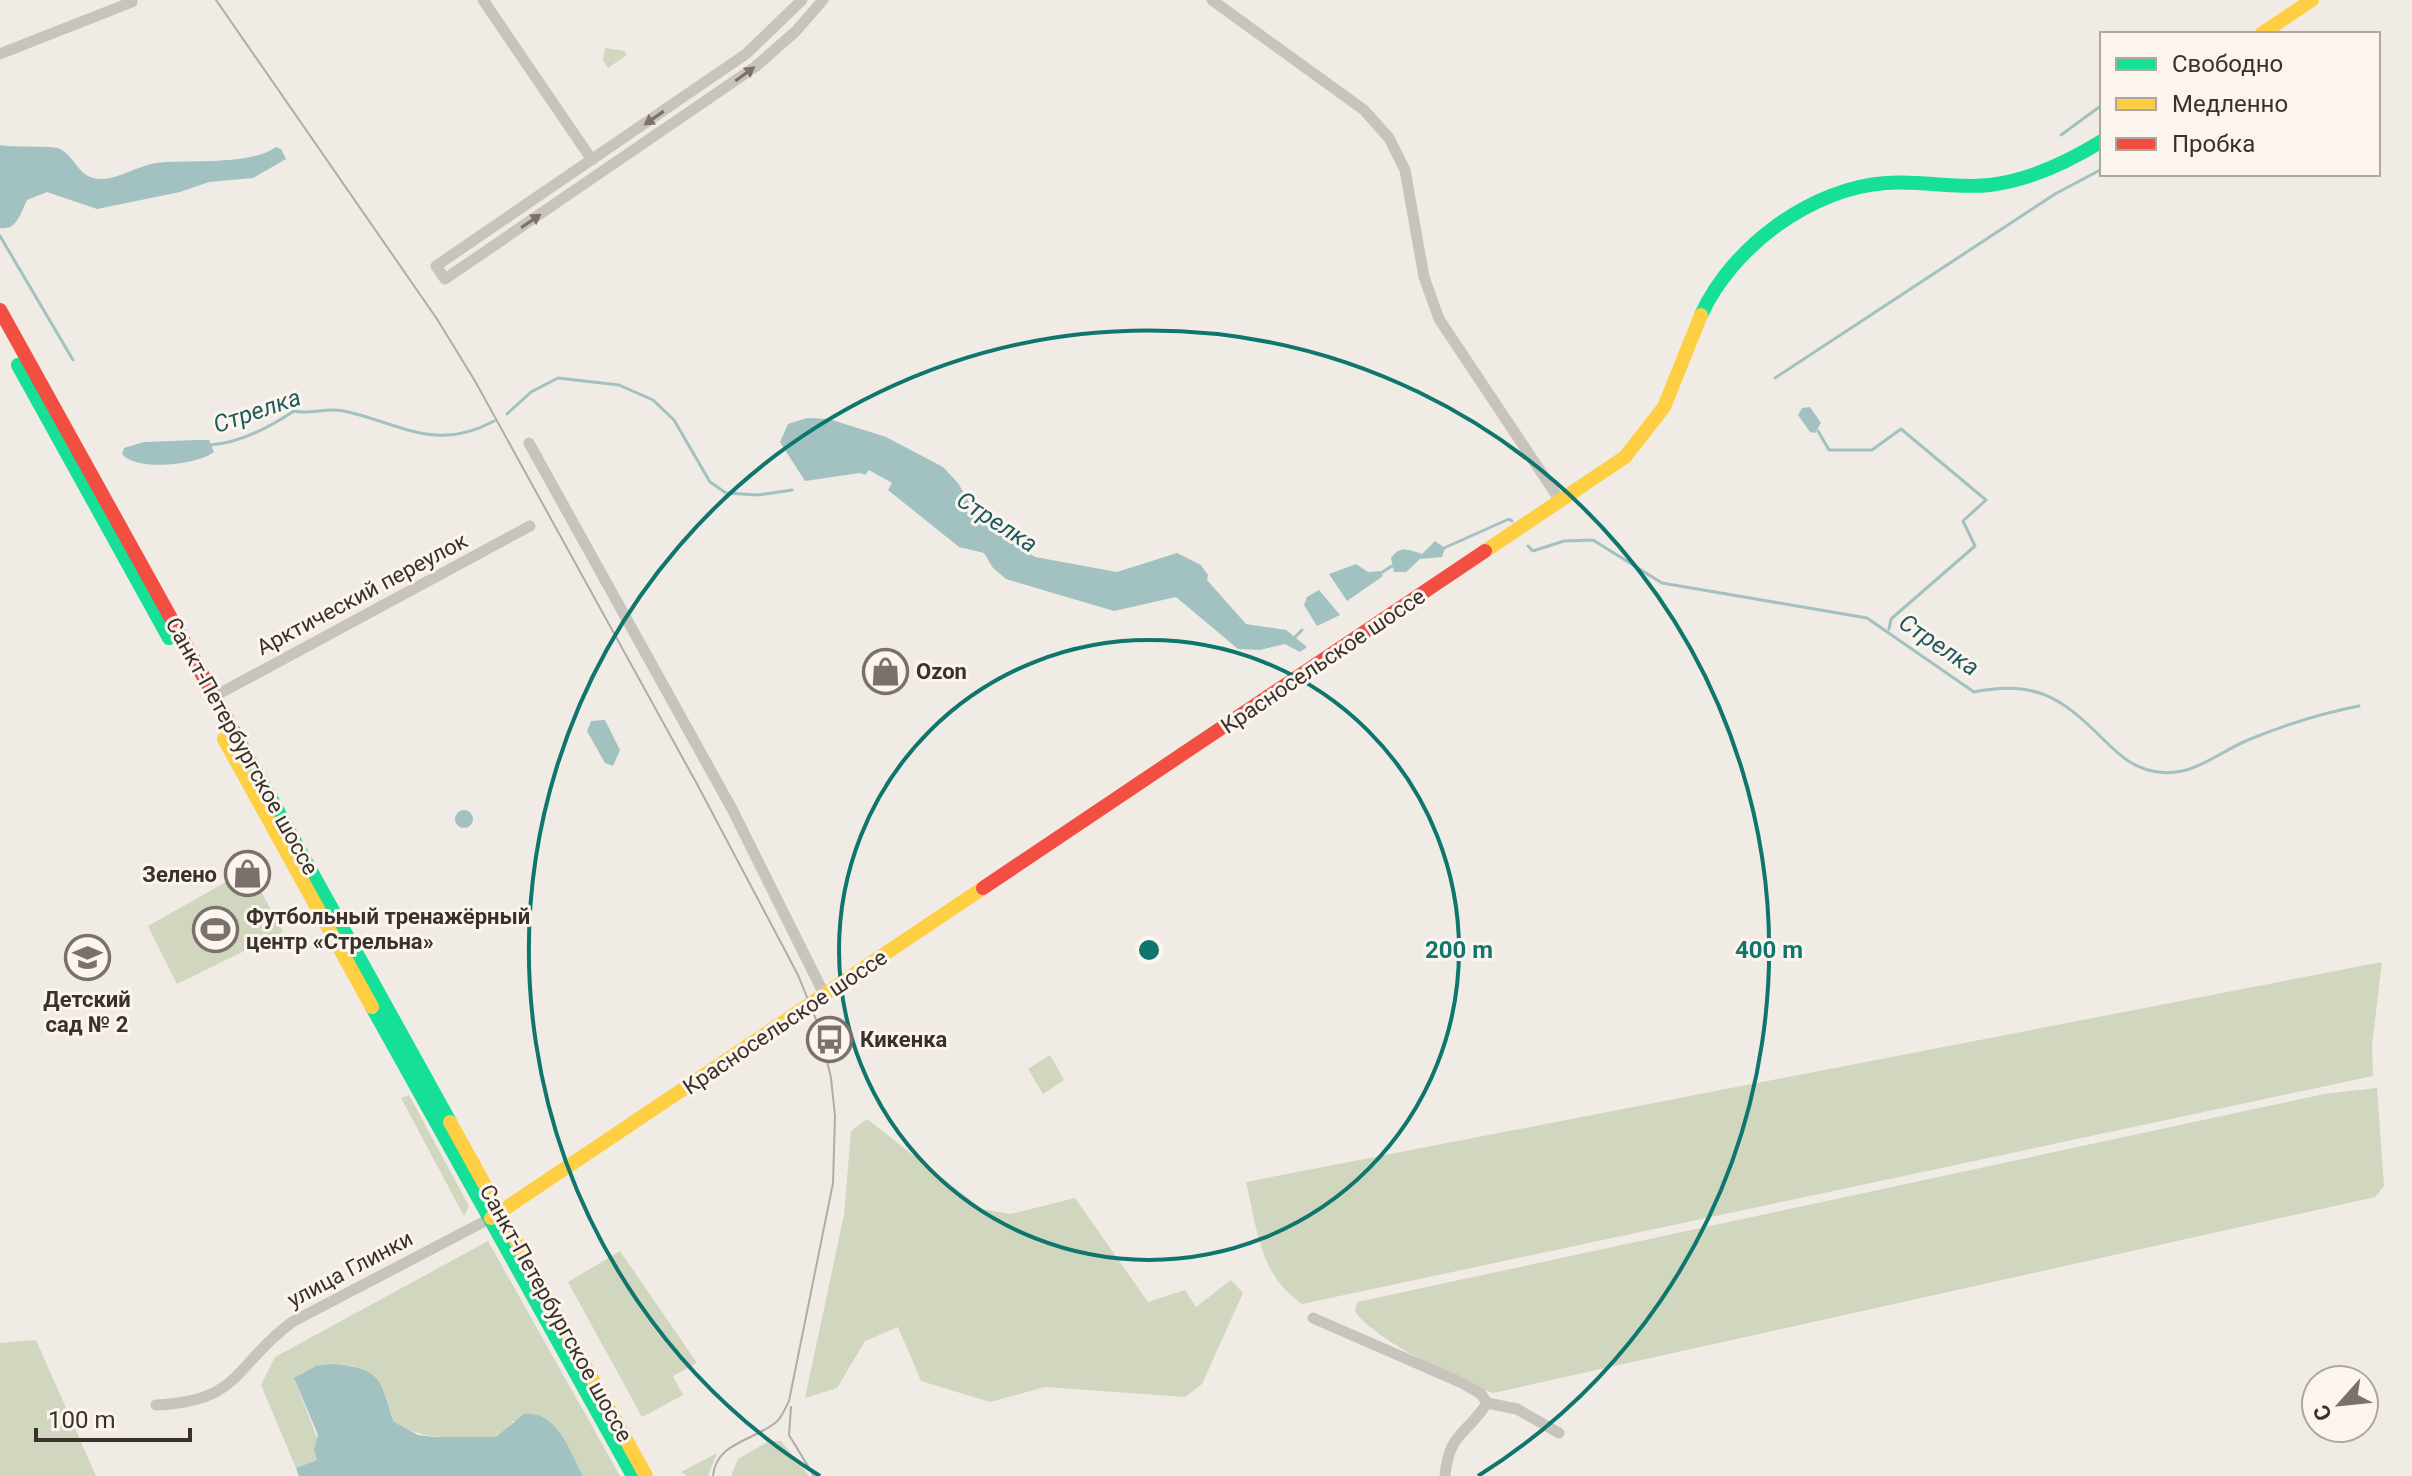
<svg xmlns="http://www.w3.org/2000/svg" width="2412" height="1476" font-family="Roboto,sans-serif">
<rect width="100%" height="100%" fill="#f0ebe5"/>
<!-- green -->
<path fill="#d1d6bf" d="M605 48 624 51 627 55 608 68 603 60Z
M249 869 283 932 177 984 148 926Z
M2382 962 2372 1045 2373 1076 1302 1304C1260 1276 1257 1228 1246 1182Z
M1050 1055 1064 1080 1043 1094 1028 1069Z
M2377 1088 2384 1186 2375 1197 1493 1393C1464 1384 1368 1336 1355 1311L1357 1302 2324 1094Z
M409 1095 469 1206 464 1216 401 1098Z
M867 1119 982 1209 1011 1214 1075 1198 1148 1302 1185 1290 1196 1307 1231 1280 1243 1293 1202 1384 1185 1397 1045 1387 990 1402 921 1381 898 1327 865 1341 837 1388 805 1398 844 1215 851 1131Z
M488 1241 620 1476H583L557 1429 513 1421 504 1433 496 1437C461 1437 425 1443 394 1422 384 1392 387 1379 352 1366L294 1378 319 1443 314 1450 317 1460 296 1468 261 1385 275 1357Z
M620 1251 697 1363 673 1376 683 1395 642 1417 568 1282Z
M36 1340 96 1476H0V1343Z
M769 1441H781L809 1476H731L738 1459Z
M717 1453 708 1476H687L681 1472Z"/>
<!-- water -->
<path fill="#a1c2c1" d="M0 145C13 148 54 145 60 149 77 158 78 180 103 179 120 178 138 166 156 163 188 159 250 166 276 147L281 149 286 159 253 178 209 182 180 192 97 209 47 192 27 200C21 212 17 231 0 228Z
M1810 407 1821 423 1815 433 1810 432 1798 415 1802 408Z
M807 418 829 419 886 437 943 467 958 483 978 517 1035 557 1117 572 1177 553 1201 565 1208 575 1207 580 1246 624 1286 630 1307 647 1300 652 1285 644 1260 650 1238 649 1176 597 1114 611 1006 579 993 568 984 553 959 547 888 490 892 483 869 470 865 475 860 473 805 481 780 442 788 424Z
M197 440H209L214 452C197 465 136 472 122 454L124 448 144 442Z
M1435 541 1445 548 1442 557 1420 559 1406 572H1394L1391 558C1400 545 1409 550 1422 554Z
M1356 564 1368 572 1380 571 1383 576 1347 601 1329 574Z
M1319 590 1340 615 1317 626 1304 605 1307 597Z
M605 720 620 750 613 766 605 763 587 731 591 721Z
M455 819a9 9 0 1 1 18 0a9 9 0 1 1-18 0Z
M333 1364C384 1369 380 1381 394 1422L418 1435 434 1437H496L524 1414C557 1410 570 1452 583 1476H299L296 1468 317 1460 314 1450 318 1435 294 1378 316 1366Z"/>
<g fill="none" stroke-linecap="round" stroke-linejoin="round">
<!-- stream -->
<path stroke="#a1c2c1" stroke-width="3" d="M2061 135 2102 105
M0 236 73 360
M1775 378 2055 194 2102 169
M507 414 531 392 558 378 619 385 653 400 674 420 710 482 726 493 758 495 792 490
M1818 431 1829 450H1872L1901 429 1986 500 1963 521 1975 546 1891 619 1889 629
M210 445C240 443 270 427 294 411 311 415 326 407 344 411 400 423 436 453 494 421
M1528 546 1533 551 1564 541 1593 540 1662 583 1867 618 1974 692C2034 680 2060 696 2103 739 2119 755 2134 769 2158 772 2193 777 2217 753 2248 740 2282 726 2323 713 2359 706
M1444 548 1509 519 1512 521
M1381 573 1395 564
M1294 638 1302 630"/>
<!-- street -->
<path stroke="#c9c3be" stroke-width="11" d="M483 0 592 160
M802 0 746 54 436 266 445 279 755 67 796 31 823 0
M1212 0 1364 110 1389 138 1405 170 1424 277 1439 319 1561 502
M0 54 132 2
M529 443 732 809 825 996
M213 697 530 526
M1313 1318 1462 1383 1481 1394 1487 1403 1517 1409 1559 1433
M156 1405C242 1401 233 1366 292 1322L491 1218
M1445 1476C1449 1432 1466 1436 1487 1403"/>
<!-- fast -->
<path stroke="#16e098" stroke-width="14" d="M1701 315C1732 247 1811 188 1886 183 1921 180 1955 189 1990 185 2030 180 2068 162 2102 141
M18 365 169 638
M238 739 450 1122
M372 1007 633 1476"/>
<!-- slow -->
<path stroke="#ffcf43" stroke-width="14" d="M2261 34 2312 0
M1485 551 1625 457 1664 407 1701 315
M224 739 372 1007
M450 1122 646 1476
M491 1218 983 888"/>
<!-- jam -->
<path stroke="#f24e42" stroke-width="14" d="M0 310 238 739
M983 888 1485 551"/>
<!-- tram -->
<path stroke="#b1aca8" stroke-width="2" d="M216 0 437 319 475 381 697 784 798 975 819 1027 831 1078 835 1116 833 1183 789 1401C785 1408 782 1418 775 1423 752 1441 716 1443 713 1476
M791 1407 789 1435 814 1476"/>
</g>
<!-- one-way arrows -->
<defs><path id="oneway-solid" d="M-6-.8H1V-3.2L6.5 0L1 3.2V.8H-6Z" transform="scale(2)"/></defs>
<g fill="#7b726d">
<use href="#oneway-solid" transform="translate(745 74) rotate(-36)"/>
<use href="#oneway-solid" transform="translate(654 118) rotate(145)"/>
<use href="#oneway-solid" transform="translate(531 221) rotate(-34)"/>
</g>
<!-- distance rings -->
<g fill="none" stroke="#0f766e" stroke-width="4">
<circle cx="1149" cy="950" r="310"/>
<path d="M820 1476A620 620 0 1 1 1478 1476"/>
</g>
<!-- icons -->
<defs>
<symbol id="shop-ring" viewBox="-11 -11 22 22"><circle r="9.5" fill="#fbf5ee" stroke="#7a716c" stroke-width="1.5"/><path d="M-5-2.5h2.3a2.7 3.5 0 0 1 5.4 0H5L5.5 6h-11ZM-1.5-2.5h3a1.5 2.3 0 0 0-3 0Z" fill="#7a716c"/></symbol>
<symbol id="stadium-ring" viewBox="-11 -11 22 22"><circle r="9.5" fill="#fbf5ee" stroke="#7a716c" stroke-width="1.5"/><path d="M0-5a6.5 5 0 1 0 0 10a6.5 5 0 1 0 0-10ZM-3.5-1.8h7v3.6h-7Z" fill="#7a716c"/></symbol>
<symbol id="school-ring" viewBox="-11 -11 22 22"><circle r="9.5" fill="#fbf5ee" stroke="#7a716c" stroke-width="1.5"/><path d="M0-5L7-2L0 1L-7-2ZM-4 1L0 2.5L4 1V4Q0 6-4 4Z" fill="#7a716c"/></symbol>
<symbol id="bus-ring" viewBox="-11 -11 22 22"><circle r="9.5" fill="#fbf5ee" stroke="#7a716c" stroke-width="1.5"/><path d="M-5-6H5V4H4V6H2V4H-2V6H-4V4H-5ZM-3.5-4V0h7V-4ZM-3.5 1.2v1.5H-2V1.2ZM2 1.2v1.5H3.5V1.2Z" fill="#7a716c"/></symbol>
</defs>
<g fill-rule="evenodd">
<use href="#shop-ring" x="860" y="646" width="51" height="51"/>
<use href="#shop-ring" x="222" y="848" width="51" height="51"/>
<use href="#stadium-ring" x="190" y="904" width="51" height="51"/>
<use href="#school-ring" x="62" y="932" width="51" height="51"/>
<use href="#bus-ring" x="804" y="1014" width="51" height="51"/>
</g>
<g text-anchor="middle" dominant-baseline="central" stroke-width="6" stroke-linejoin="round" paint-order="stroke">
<!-- street labels -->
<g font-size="22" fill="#3b302b" stroke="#fbf5ee">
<text transform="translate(362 594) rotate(-28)">Арктический переулок</text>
<text transform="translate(1323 661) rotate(-34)">Красносельское шоссе</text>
<text transform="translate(242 746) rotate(61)">Санкт-Петербургское шоссе</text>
<text transform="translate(785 1022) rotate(-34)">Красносельское шоссе</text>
<text transform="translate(350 1269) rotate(-28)">улица Глинки</text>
<text transform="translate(556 1313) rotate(61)">Санкт-Петербургское шоссе</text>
</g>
<!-- poi labels -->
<g font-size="22" font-weight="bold" fill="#3b302b" stroke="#fbf5ee" text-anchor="start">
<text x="916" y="671">Ozon</text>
<text x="217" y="874" text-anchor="end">Зелено</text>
<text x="246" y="916">Футбольный тренажёрный<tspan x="246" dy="25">центр «Стрельна»</tspan></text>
<text x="87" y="999" text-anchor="middle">Детский<tspan x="87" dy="25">сад № 2</tspan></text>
<text x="860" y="1039">Кикенка</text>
</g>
<!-- water labels -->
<g font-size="24" font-style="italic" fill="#1f5a5e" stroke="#fbf5ee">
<text transform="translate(257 411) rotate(-19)">Стрелка</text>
<text transform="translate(997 522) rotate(33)">Стрелка</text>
<text transform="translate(1939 645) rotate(34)">Стрелка</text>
</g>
</g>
<circle cx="1149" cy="950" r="12" fill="#0f766e" stroke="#fbf5ee" stroke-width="4"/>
<g font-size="24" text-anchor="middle" font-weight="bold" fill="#0f766e" stroke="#fbf5ee" stroke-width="6" stroke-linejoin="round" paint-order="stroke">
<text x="1459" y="958">200 m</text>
<text x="1769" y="958">400 m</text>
</g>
<!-- legend -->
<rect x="2100" y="32" width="280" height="144" fill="#fbf5ee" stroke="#aea6a0" stroke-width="2"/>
<rect x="2116" y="58" width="40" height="12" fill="#16e098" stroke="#aea6a0" stroke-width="2"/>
<text x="2172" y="72" font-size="24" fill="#3b302b">Свободно</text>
<rect x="2116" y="98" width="40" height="12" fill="#ffcf43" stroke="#aea6a0" stroke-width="2"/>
<text x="2172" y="112" font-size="24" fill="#3b302b">Медленно</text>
<rect x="2116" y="138" width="40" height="12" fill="#f24e42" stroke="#aea6a0" stroke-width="2"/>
<text x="2172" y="152" font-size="24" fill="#3b302b">Пробка</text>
<!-- north arrow -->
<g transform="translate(2340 1404) rotate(243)"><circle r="38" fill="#fbf5ee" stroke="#aea6a0" stroke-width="2"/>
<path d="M0-6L14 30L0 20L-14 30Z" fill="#7a716c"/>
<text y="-12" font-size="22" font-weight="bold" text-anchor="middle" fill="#3b302b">С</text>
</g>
<!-- scale -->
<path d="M36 1428v12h154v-12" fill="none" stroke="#3b302b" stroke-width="4"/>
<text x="48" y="1428" font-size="24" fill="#3b302b" stroke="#fbf5ee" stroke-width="6" paint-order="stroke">100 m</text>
</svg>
